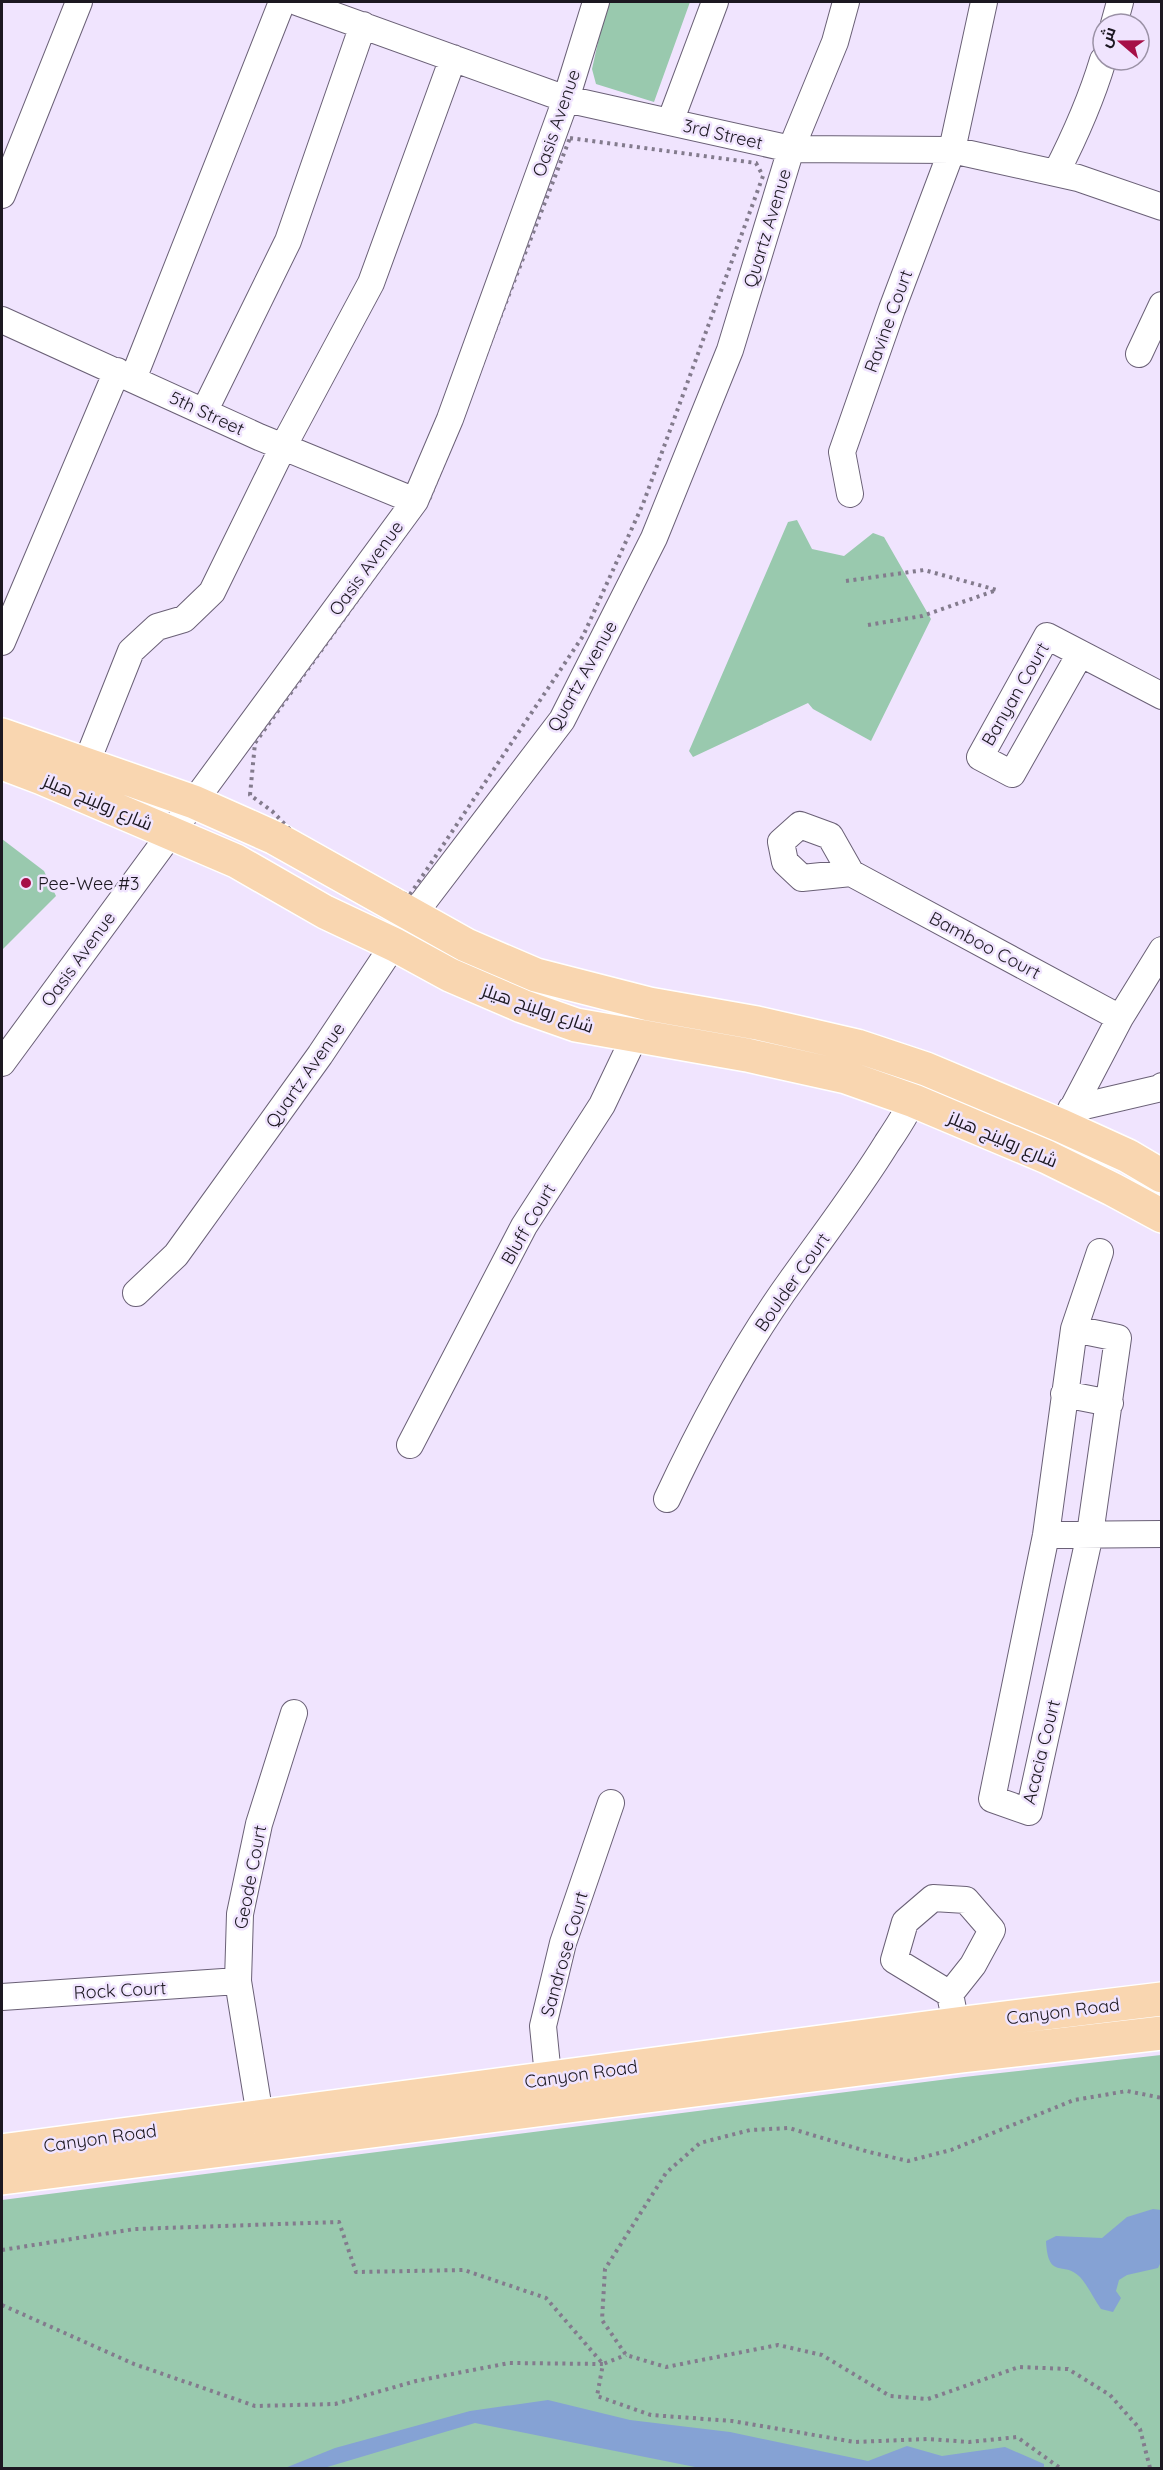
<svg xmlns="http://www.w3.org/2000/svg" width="1163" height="2470" font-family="Quicksand,Cairo,sans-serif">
<rect width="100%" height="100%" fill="#f0e4fe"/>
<!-- green -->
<path fill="#99c9ae" d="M607 2H690L654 102 596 84 592 69Z
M797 520 812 549 844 556 873 533 884 537 931 619 871 741 813 709 808 703 693 757 689 751 788 522Z
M2 839 44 871 56 896 2 950Z
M1161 2055V2468H2V2200L964 2077Z"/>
<!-- water -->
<path fill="#85a2d4" d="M1153 2209 1161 2210V2262L1158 2268 1127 2275 1119 2280 1116 2291 1121 2298 1113 2312 1101 2309C1094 2299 1088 2286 1080 2277 1064 2260 1048 2281 1046 2241L1056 2236 1102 2238 1127 2217Z
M548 2400 630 2420 730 2432 868 2461 907 2446 942 2456 1005 2447 1044 2464V2468H700L475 2423 324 2468H285L335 2448 470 2411Z"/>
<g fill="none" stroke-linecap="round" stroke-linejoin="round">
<defs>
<path id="minor" d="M297 2 566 99 791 149 952 150 1078 178 1162 207
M1114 24 1120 2
M670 122 715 2
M1056 173C1075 136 1091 100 1103 60
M2 195 79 2
M2 320 259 437 415 501
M1139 354 1162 305
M133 379 282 2
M204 412 288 241 363 25
M850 494 842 452 892 309 952 150 984 2
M2 642 117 371
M1080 654 1012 774 980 757 1047 636 1162 696
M86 764 131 651 157 627 184 619 212 592 283 447 371 283 453 58
M851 873 802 878 785 862 781 842 800 825 830 836 851 873 1120 1018
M2 1063 415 501 450 419 566 99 596 2
M1071 1109 1161 1088 1162 1086
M1047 1157 1120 1018 1162 950
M136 1293 176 1255 320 1055 414 914 562 720 654 538 730 350 791 149 835 42 846 2
M1074 1329 1118 1338 1090 1534 1029 1812 992 1799 1046 1535 1074 1329 1100 1252
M1064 1394 1110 1403
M410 1445 524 1226 602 1105 642 1021
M667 1499C703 1422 743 1347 793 1278 825 1233 858 1190 887 1143 900 1124 912 1105 920 1084
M1046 1535 1162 1534
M950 1994 894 1960 905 1922 933 1898 966 1900 992 1930 973 1965 950 1994 959 2040
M2 1997 238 1981
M550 2096 543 2026 563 1943 611 1803
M260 2116 238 1981 240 1914 259 1824 294 1713"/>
<path id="major" d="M2 735 194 802 275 838 466 945 536 975 649 1004 757 1023 857 1046 926 1069 1062 1126 1128 1156 1162 1176
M2 763 42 778 236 861 325 912 395 945 450 975 522 1006 576 1025 747 1055 846 1077 914 1101 1047 1157 1112 1189 1162 1216
M2 2151 956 2024 1162 1999
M2 2178 962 2056 1162 2033"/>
</defs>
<!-- minor casing -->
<use href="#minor" stroke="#6a6076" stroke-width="28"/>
<!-- major casing -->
<use href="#major" stroke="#fff" stroke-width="36"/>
<!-- path -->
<path stroke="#837b8d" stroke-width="4" stroke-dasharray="3 4.5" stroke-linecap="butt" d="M570 138 756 163 763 176 643 504 583 636 409 896 306 846 272 811 250 795 255 743 429 500Z
M846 581 924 570 997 590
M868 625 922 616 997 590
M2 2250 135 2229 339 2222 356 2272 464 2270 546 2298 603 2364 626 2355
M2 2305 134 2364 255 2406 335 2404 416 2381 509 2363 603 2364 597 2396 651 2415 732 2421 855 2442 928 2439 969 2442 1017 2437 1060 2468
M1150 2468 1140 2429 1110 2395 1068 2369 1019 2367 928 2399 890 2396 822 2355 778 2345 666 2367 626 2355 602 2320 605 2269 666 2173 700 2143 750 2130 789 2128 869 2152 908 2161 951 2150 1074 2100 1127 2091 1162 2098"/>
<!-- minor -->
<use href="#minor" stroke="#fff" stroke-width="26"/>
<!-- major -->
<use href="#major" stroke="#f9d6b0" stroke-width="33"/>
</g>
<!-- markers -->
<circle fill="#a60f47" stroke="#f0e4fe" stroke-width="2" cx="26" cy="883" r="6"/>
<g text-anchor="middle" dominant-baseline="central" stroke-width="5" stroke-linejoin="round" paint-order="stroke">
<!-- street labels -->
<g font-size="18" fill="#1c1821" stroke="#f0e4fe">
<text transform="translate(556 123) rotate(-71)">Oasis Avenue</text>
<text transform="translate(723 134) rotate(13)">3rd Street</text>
<text transform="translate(767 228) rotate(-73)">Quartz Avenue</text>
<text transform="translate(888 321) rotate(-70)">Ravine Court</text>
<text transform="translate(207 413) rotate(25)">5th Street</text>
<text transform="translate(366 568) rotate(-54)">Oasis Avenue</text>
<text transform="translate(582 676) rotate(-61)">Quartz Avenue</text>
<text transform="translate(1015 694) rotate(-60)">Banyan Court</text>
<text transform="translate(98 802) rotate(23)">شارع رولينج هيلز</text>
<text transform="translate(985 945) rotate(28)">Bamboo Court</text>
<text transform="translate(78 959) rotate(-54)">Oasis Avenue</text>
<text transform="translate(538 1008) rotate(19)">شارع رولينج هيلز</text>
<text transform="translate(305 1075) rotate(-55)">Quartz Avenue</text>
<text transform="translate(1003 1139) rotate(23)">شارع رولينج هيلز</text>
<text transform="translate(528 1224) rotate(-60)">Bluff Court</text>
<text transform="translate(792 1282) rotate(-55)">Boulder Court</text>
<text transform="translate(1041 1752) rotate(-76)">Acacia Court</text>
<text transform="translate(250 1877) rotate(-79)">Geode Court</text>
<text transform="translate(564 1954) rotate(-74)">Sandrose Court</text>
<text transform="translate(120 1990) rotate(-3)">Rock Court</text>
<text transform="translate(1063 2011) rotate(-7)">Canyon Road</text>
<text transform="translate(581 2074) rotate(-8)">Canyon Road</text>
<text transform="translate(100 2138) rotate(-8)">Canyon Road</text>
</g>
<!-- poi labels -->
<g font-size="18" fill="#1c1821" stroke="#f0e4fe" text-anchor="start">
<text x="38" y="883">Pee-Wee #3</text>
</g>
</g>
<!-- border -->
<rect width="1163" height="2470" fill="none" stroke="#1c1821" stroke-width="6"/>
<!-- north arrow -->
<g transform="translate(1121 42) rotate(290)"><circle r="28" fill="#f0e4fe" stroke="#9b92a6" stroke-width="1.5"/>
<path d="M0-4.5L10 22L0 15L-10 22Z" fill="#a60f47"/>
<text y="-9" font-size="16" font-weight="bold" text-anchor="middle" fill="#1c1821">ش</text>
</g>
</svg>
